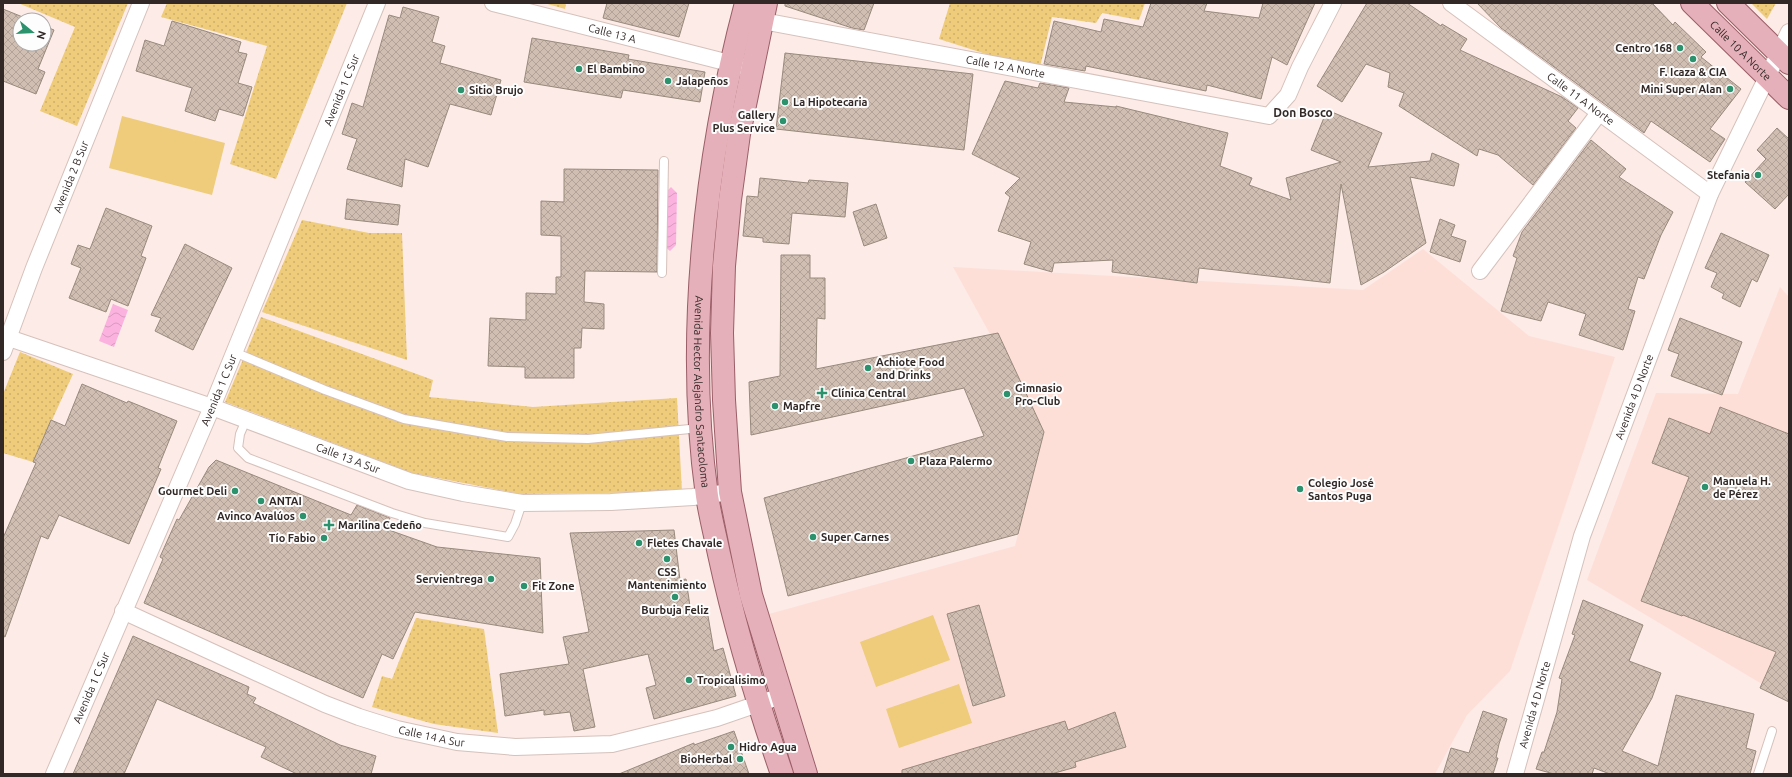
<svg xmlns="http://www.w3.org/2000/svg" width="1792" height="777" font-family="Ubuntu,sans-serif">
<defs>
<pattern id="grass-dots" width="8" height="8" patternUnits="userSpaceOnUse"><rect width="8" height="8" fill="#eecc7b"/><path d="M2 2h.1M6 6h.1" fill="none" stroke="#cdaf6a" stroke-width="1.8" stroke-linecap="round"/></pattern>
<pattern id="water-waves" width="16" height="10" patternUnits="userSpaceOnUse"><rect width="16" height="10" fill="#fcb2df"/><path d="M0 5q4-4 8 0t8 0" fill="none" stroke="#d899bf"/></pattern>
<pattern id="building-cross-hatch" width="8" height="8" patternUnits="userSpaceOnUse"><rect width="8" height="8" fill="#cfbeb1"/><path d="M0 0l8 8M0 8l8-8" fill="none" stroke="#b2a398"/></pattern>
</defs>
<rect width="100%" height="100%" fill="#fdebe7"/>
<!-- built -->
<path fill="#fedfd8" d="M1423 249 1529 336 1615 357 1510 671 1467 715 1435 774H819L769 614 1015 546 1044 432 953 267 1363 290Z
M1780 287 1789 297V700L1587 580 1656 393 1738 394Z"/>
<!-- grass -->
<path fill="url(#grass-dots)" d="M18 3H128L77 126 40 111 75 27Z
M167 3H347L276 179 230 164 267 46 161 17Z
M544 3H566L565 9Z
M950 3H1145L1139 20 1102 13 1096 23 1052 17 1039 71 939 39Z
M1751 3H1776L1767 19Z
M302 220 369 233H402L407 360 262 312Z
M261 317 433 380 429 397 533 407 677 398 682 492 520 494 412 473 225 402Z
M20 352 73 374 33 462 3 453V394Z
M416 618 484 629 498 733 434 724 372 707 382 676 392 679Z"/>
<!-- pitch -->
<path fill="#eecc7b" d="M122 116 225 143 212 195 109 168Z
M933 615 950 660 876 687 860 642Z
M959 684 972 723 899 748 886 709Z"/>
<!-- water -->
<path fill="url(#water-waves)" d="M671 187 677 193 676 245 670 251 665 247 666 192Z
M113 304 128 310 114 347 99 341Z"/>
<!-- building -->
<path fill="url(#building-cross-hatch)" stroke="#98897d" d="M607 3H689L679 37 603 18Z
M785 3H874L864 30 852 28 785 6Z
M1151 3H1207L1204 11 1259 18 1263 3H1315L1287 65 1272 57 1261 99 1207 85 1206 91 1086 66 1085 71 1044 64 1054 21 1101 32 1104 19 1143 27Z
M1367 3H1407L1441 26 1442 24 1467 39 1460 50 1562 97 1578 108 1568 121 1576 128 1533 185 1498 155 1479 149 1477 156 1399 106 1404 93 1388 87 1390 73 1366 64 1342 102 1317 86Z
M1477 3H1652L1673 25 1675 22 1706 52 1701 57 1741 89 1710 129 1725 139 1710 162 1651 121 1644 133 1501 28Z
M403 7 439 17 432 42 445 46 440 63 501 80 491 115 450 104 428 167 405 159 402 187 347 169 357 139 342 134 352 103 363 107 389 15 400 18Z
M3 9 30 20H20V44H44V26L54 30 38 69 45 72 36 94 3 81Z
M172 21 241 42 238 52 247 54 238 83 252 87 243 116 219 109 215 121 185 111 192 88 136 71 145 40 164 46Z
M532 38 629 55 628 59 705 72 700 102 623 90 621 98 524 82Z
M785 53 973 74 964 150 776 129Z
M1005 81 1038 88 1040 83 1069 88 1064 102 1116 107V106L1228 133 1220 166 1252 178 1249 185 1291 200 1286 178 1341 162 1311 150 1327 110 1382 133 1368 167 1430 161 1432 153 1459 164 1454 186 1410 177 1426 243 1384 272 1361 285 1341 184 1330 283 1199 268 1197 283 1112 272 1113 260 1054 263 1052 272 1024 264 1031 242 998 231 1010 197 1005 193 1020 178 972 154Z
M1777 128 1789 139V194L1775 209 1745 182 1766 159 1757 150Z
M1591 140 1626 169 1619 177 1673 212 1661 235 1644 279 1638 277 1628 309 1635 311 1623 350 1579 335 1586 314 1548 302 1541 321 1501 311 1517 258 1513 256 1522 232Z
M564 169 658 170 657 272 585 271 584 302 604 304V329L582 328 581 348H574V378H525V367L488 366 490 318 526 320V293L556 294V277H561V236L541 235V201L564 202Z
M760 178 808 183 809 180 848 183 845 217 792 213 789 244 763 242V238L743 236 747 196 758 197Z
M347 199 400 205 398 225 345 219Z
M876 204 887 238 864 246 853 212Z
M106 208 152 226 141 256 146 258 128 306 111 299 106 312 69 298 81 268 71 264 78 245 90 249Z
M1440 219 1455 225 1451 236 1466 241 1460 262 1430 252Z
M1721 233 1769 255 1757 282 1752 279 1740 307 1722 298 1724 294 1711 287 1717 273 1705 268Z
M185 244 232 268 193 350 155 331 161 318 151 315Z
M781 255H810V278H825V319L817 318 816 369 998 333 1044 432 1018 534 788 596 764 498 984 436 964 388 751 435 749 382 780 376Z
M1680 318 1742 342 1722 395 1671 376 1679 354 1668 350Z
M82 384 127 403 128 401 177 421 158 468 161 469 129 544 59 515 48 539 41 536 5 637 3 636V538L36 463 33 462 51 420 65 426Z
M1720 407 1789 434V702L1760 688 1776 652 1683 615 1682 616 1641 601 1689 477 1652 463 1669 418 1710 434Z
M216 460 351 515 357 505 390 518 386 529 437 547 540 558 543 633 415 612 393 659 382 654 363 698 144 603 163 559 160 557 177 519 179 520 209 467Z
M674 530 680 580 686 579 691 613 707 610 714 651 723 648 736 696 654 719 646 688 656 685 648 654 583 669 595 727 574 731 570 712 544 715V710L505 716 500 674 569 664 563 637 589 632 570 533Z
M1583 600 1643 625 1629 661 1661 673 1652 698 1622 751 1658 766 1676 695 1754 714 1746 748 1756 751 1750 774H1610L1594 768 1592 774H1554L1536 769 1542 752H1544L1557 712 1562 679 1559 678 1575 635 1572 634Z
M979 605 1005 696 973 706 947 614Z
M133 636 249 687 247 694 256 698 253 703 340 745 376 756 371 774H297L261 757 266 747 157 699 124 774H73Z
M1483 711 1507 719 1499 744 1496 758H1498L1493 774H1443L1451 748 1469 753Z
M1115 712 1126 747 1075 762 1076 767 1051 774H902V770L1065 721 1068 730Z
M734 731 749 774H619L694 743V745Z"/>
<g fill="none" stroke-linecap="round" stroke-linejoin="round">
<defs>
<path id="lane" d="M662 273 664 161
M234 352 325 390 404 419 507 437 588 439 700 428
M246 420 240 434 238 448 248 458 392 513 425 523 508 537 515 524 522 503
M1758 774 1772 731"/>
<g id="street">
<path id="s1" d="M493 3 741 66"/>
<path id="s2" d="M1451 3 1710 194"/>
<path id="s3" d="M752 19 1269 116 1288 95 1300 67 1333 3"/>
<path d="M1480 271 1599 113"/>
<path id="s4" d="M3 336 212 407 409 481 463 493 522 503 611 502 693 497 730 492"/>
<path id="s5" d="M3 352 34 268 141 3"/>
<path id="s6" d="M123 611 325 704 359 717 397 729 457 742 515 747 612 744 717 718 781 696"/>
<path id="s7" d="M54 774 212 407 377 3"/>
<path id="s8" d="M1515 774 1582 536 1710 194 1789 32"/>
</g>
<g id="primary">
<path id="s9" d="M746 3C705 157 685 338 707 496 710 515 715 535 719 554 735 628 757 702 782 774"/>
<path d="M766 3 739 134 730 200 724 266 722 333 724 400 730 492 751 595 806 774"/>
<path id="s10" d="M1692 3 1789 98"/>
<path d="M1728 3 1789 63"/>
</g>
</defs>
<!-- lane casing -->
<use href="#lane" stroke="#d6c1bb" stroke-width="10"/>
<!-- street casing -->
<use href="#street" stroke="#d6c1bb" stroke-width="18"/>
<!-- primary casing -->
<use href="#primary" stroke="#9b5e68" stroke-width="24"/>
<!-- lane -->
<use href="#lane" stroke="#fff" stroke-width="8"/>
<!-- street -->
<use href="#street" stroke="#fff" stroke-width="16"/>
<!-- primary -->
<use href="#primary" stroke="#e5b0b9" stroke-width="22"/>
</g>
<!-- markers -->
<g fill="#2c916d" stroke="#fdfdfd" stroke-width="1.5">
<circle cx="1680" cy="48" r="4"/>
<circle cx="1693" cy="59" r="4"/>
<circle cx="579" cy="69" r="4"/>
<circle cx="668" cy="81" r="4"/>
<circle cx="1730" cy="89" r="4"/>
<circle cx="461" cy="90" r="4"/>
<circle cx="785" cy="102" r="4"/>
<circle cx="783" cy="121" r="4"/>
<circle cx="1758" cy="175" r="4"/>
<circle cx="868" cy="368" r="4"/>
<path d="M820 387h4v4h4v4h-4v4h-4v-4h-4v-4h4z"/>
<circle cx="1007" cy="394" r="4"/>
<circle cx="775" cy="406" r="4"/>
<circle cx="911" cy="461" r="4"/>
<circle cx="1705" cy="487" r="4"/>
<circle cx="1300" cy="489" r="4"/>
<circle cx="235" cy="491" r="4"/>
<circle cx="261" cy="501" r="4"/>
<circle cx="303" cy="516" r="4"/>
<path d="M327 519h4v4h4v4h-4v4h-4v-4h-4v-4h4z"/>
<circle cx="813" cy="537" r="4"/>
<circle cx="324" cy="538" r="4"/>
<circle cx="639" cy="543" r="4"/>
<circle cx="667" cy="559" r="4"/>
<circle cx="491" cy="579" r="4"/>
<circle cx="524" cy="586" r="4"/>
<circle cx="675" cy="597" r="4"/>
<circle cx="689" cy="680" r="4"/>
<circle cx="731" cy="747" r="4"/>
<circle cx="740" cy="759" r="4"/>
</g>
<g text-anchor="middle" dominant-baseline="central" stroke-width="4" stroke-linejoin="round" paint-order="stroke">
<!-- street labels -->
<g font-size="11" fill="#322927" stroke="#fdfdfd">
<text stroke="none"><textPath href="#s1" startOffset="123">Calle 13 A</textPath></text>
<text stroke="none"><textPath href="#s10" startOffset="68">Calle 10 A Norte</textPath></text>
<text stroke="none"><textPath href="#s3" startOffset="258">Calle 12 A Norte</textPath></text>
<text stroke="none"><textPath href="#s7" startOffset="742">Avenida 1 C Sur</textPath></text>
<text stroke="none"><textPath href="#s2" startOffset="161">Calle 11 A Norte</textPath></text>
<text stroke="none"><textPath href="#s5" startOffset="188">Avenida 2 B Sur</textPath></text>
<text stroke="none"><textPath href="#s7" startOffset="418">Avenida 1 C Sur</textPath></text>
<text stroke="none"><textPath href="#s9" startOffset="393">Avenida Hector Alejandro Santacoloma</textPath></text>
<text stroke="none"><textPath href="#s8" startOffset="396">Avenida 4 D Norte</textPath></text>
<text stroke="none"><textPath href="#s4" startOffset="366">Calle 13 A Sur</textPath></text>
<text stroke="none"><textPath href="#s7" startOffset="94">Avenida 1 C Sur</textPath></text>
<text stroke="none"><textPath href="#s8" startOffset="72">Avenida 4 D Norte</textPath></text>
<text stroke="none"><textPath href="#s6" startOffset="334">Calle 14 A Sur</textPath></text>
</g>
<!-- poi labels -->
<g font-size="11" font-weight="bold" fill="#322927" stroke="#fdfdfd" text-anchor="start">
<text x="1672" y="48" text-anchor="end">Centro 168</text>
<text x="587" y="69">El Bambino</text>
<text x="1693" y="72" text-anchor="middle">F. Icaza &amp; CIA</text>
<text x="676" y="81">Jalapeños</text>
<text x="1722" y="89" text-anchor="end">Mini Super Alan</text>
<text x="469" y="90">Sitio Brujo</text>
<text x="793" y="102">La Hipotecaria</text>
<text x="775" y="115" text-anchor="end">Gallery<tspan x="775" dy="13">Plus Service</tspan></text>
<text x="1750" y="175" text-anchor="end">Stefania</text>
<text x="876" y="362">Achiote Food<tspan x="876" dy="13">and Drinks</tspan></text>
<text x="1015" y="388">Gimnasio<tspan x="1015" dy="13">Pro-Club</tspan></text>
<text x="831" y="393">Clínica Central</text>
<text x="783" y="406">Mapfre</text>
<text x="919" y="461">Plaza Palermo</text>
<text x="1713" y="481">Manuela H.<tspan x="1713" dy="13">de Pérez</tspan></text>
<text x="1308" y="483">Colegio José<tspan x="1308" dy="13">Santos Puga</tspan></text>
<text x="227" y="491" text-anchor="end">Gourmet Deli</text>
<text x="269" y="501">ANTAI</text>
<text x="295" y="516" text-anchor="end">Avinco Avalúos</text>
<text x="338" y="525">Marilina Cedeño</text>
<text x="821" y="537">Super Carnes</text>
<text x="316" y="538" text-anchor="end">Tío Fabio</text>
<text x="647" y="543">Fletes Chavale</text>
<text x="667" y="572" text-anchor="middle">CSS<tspan x="667" dy="13">Mantenimiento</tspan></text>
<text x="483" y="579" text-anchor="end">Servientrega</text>
<text x="532" y="586">Fit Zone</text>
<text x="675" y="610" text-anchor="middle">Burbuja Feliz</text>
<text x="697" y="680">Tropicalisimo</text>
<text x="739" y="747">Hidro Agua</text>
<text x="732" y="759" text-anchor="end">BioHerbal</text>
</g>
<!-- neighbourhood labels -->
<g font-size="12" font-weight="bold" fill="#322927" stroke="#fdfdfd">
<text x="1303" y="112">Don Bosco</text>
</g>
</g>
<!-- border -->
<rect width="1792" height="777" fill="none" stroke="#322927" stroke-width="8"/>
<!-- north arrow -->
<g transform="translate(32 32) rotate(108)"><circle r="19" fill="#fdfdfd" stroke="#aca8a7"/>
<path d="M0-3L7 15L0 10L-7 15Z" fill="#2c916d"/>
<text y="-6" font-size="11" font-weight="bold" text-anchor="middle" fill="#322927">N</text>
</g>
</svg>
